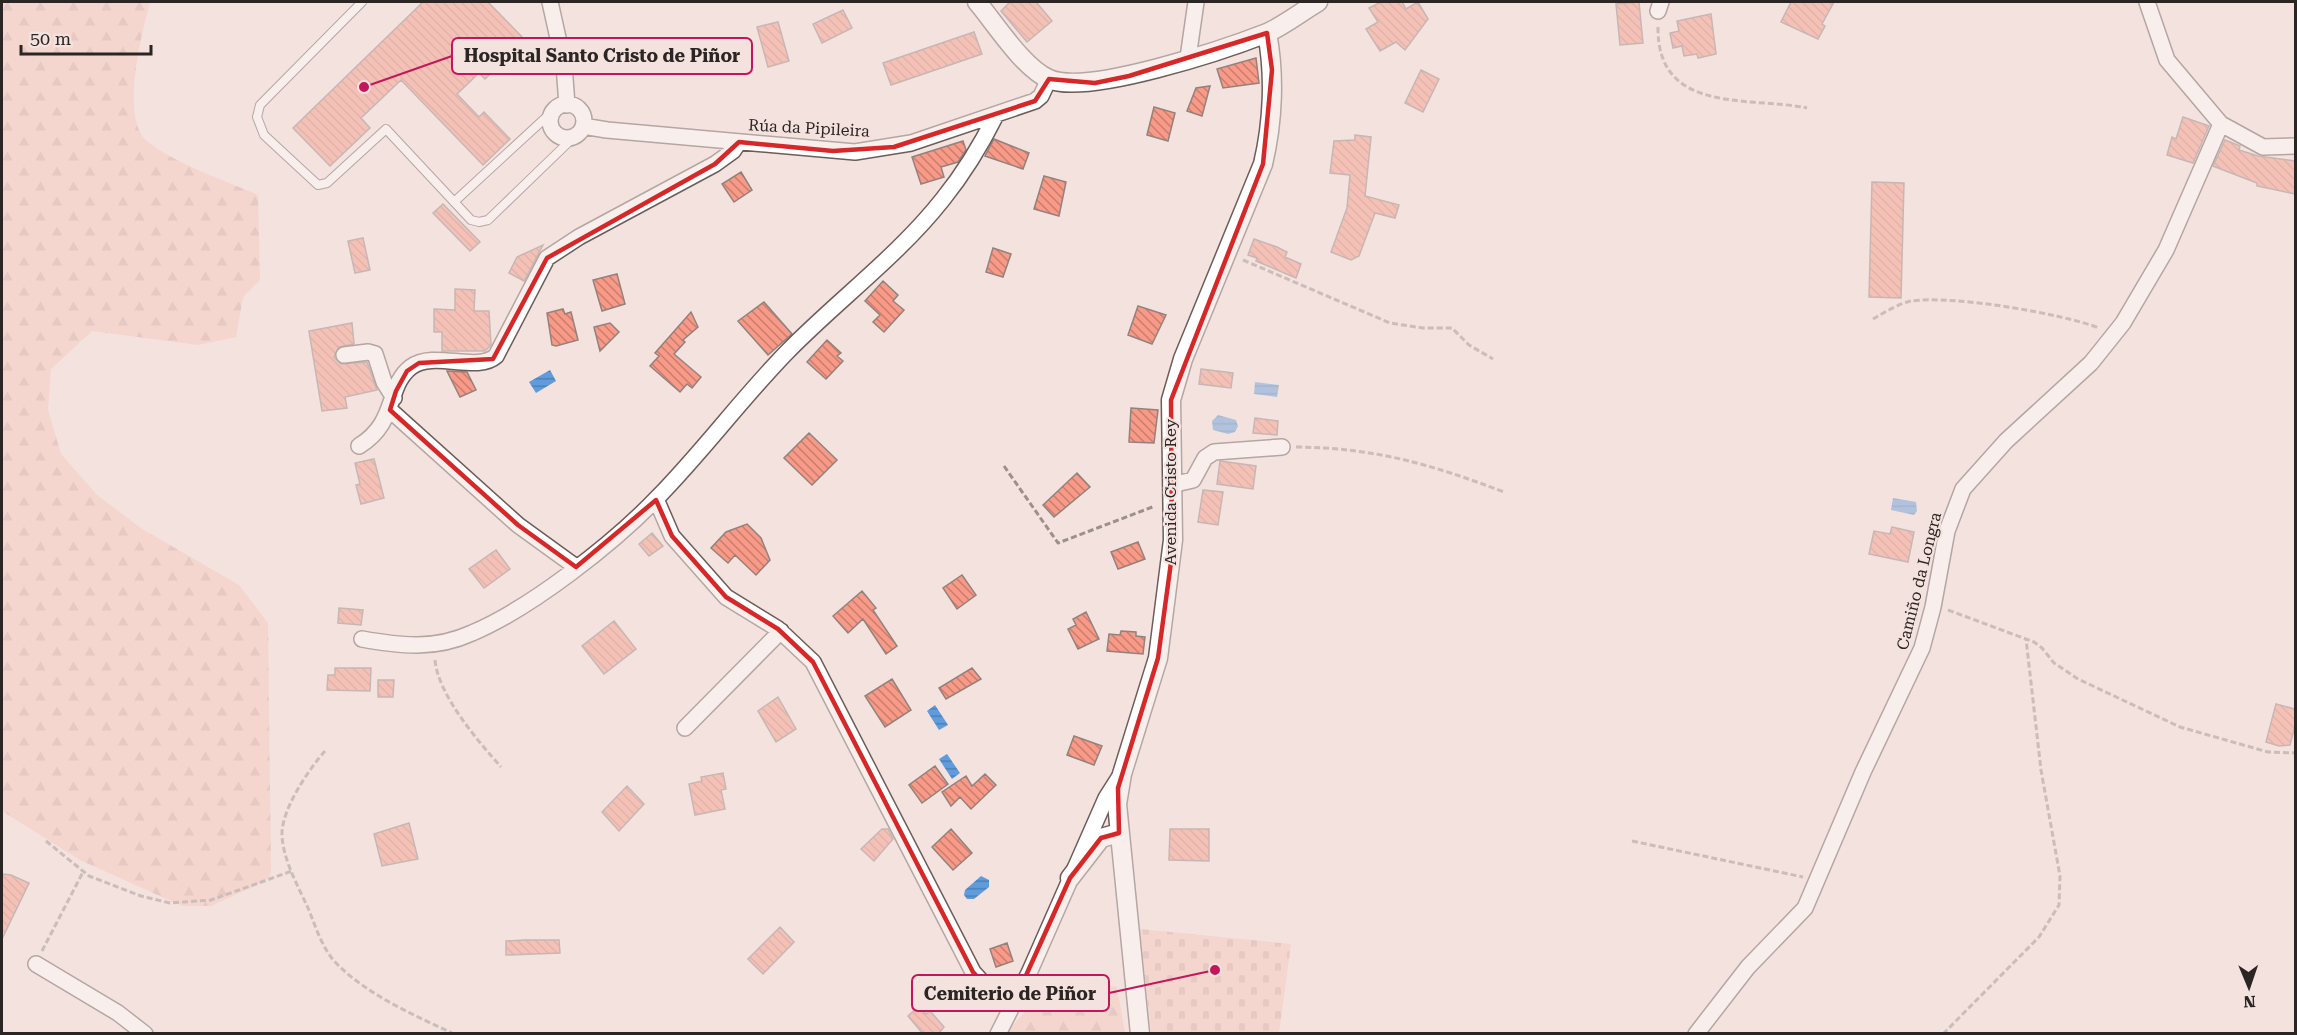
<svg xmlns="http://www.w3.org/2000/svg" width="2297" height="1035" font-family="'Roboto Serif',serif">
<defs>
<pattern id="forest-firs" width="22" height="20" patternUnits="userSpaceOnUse" patternTransform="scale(1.5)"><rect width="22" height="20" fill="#f7c7bc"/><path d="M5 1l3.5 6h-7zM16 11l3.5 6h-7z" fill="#d4aba1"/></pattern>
<pattern id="cemetery-stones" width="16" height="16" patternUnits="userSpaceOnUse" patternTransform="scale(1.5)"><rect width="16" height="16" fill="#f7c7bc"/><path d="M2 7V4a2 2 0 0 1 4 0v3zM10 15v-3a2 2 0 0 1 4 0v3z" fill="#d4aba1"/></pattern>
<pattern id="water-rules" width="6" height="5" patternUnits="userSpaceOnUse" patternTransform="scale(1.5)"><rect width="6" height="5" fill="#5f9cde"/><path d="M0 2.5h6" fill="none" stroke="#4f7fb4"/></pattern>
<pattern id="building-back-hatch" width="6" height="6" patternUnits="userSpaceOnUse" patternTransform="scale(1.5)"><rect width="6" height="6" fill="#f89a87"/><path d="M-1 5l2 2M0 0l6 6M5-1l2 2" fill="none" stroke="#c97d6e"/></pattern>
</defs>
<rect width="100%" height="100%" fill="#f3e2de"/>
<!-- forest -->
<path fill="url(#forest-firs)" d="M2 2H150C142 33 122 109 143 137 160 158 231 183 258 195L260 280 243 297 236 337 198 345 92 331 51 369 48 410 61 454 97 495 142 529 239 585 268 623 271 872 268 878 261 883 211 906H182L80 860 2 811Z
M1055 975 1117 987 1125 1033 1006 1034Z"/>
<!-- cemetery -->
<path fill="url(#cemetery-stones)" d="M1140 929 1291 944 1279 1033H1151Z"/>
<!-- water -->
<path fill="url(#water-rules)" d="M550 370 556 381 536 393 529 382Z
M1255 382 1279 385 1277 397 1254 394Z
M1218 415 1236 420 1238 426 1235 432 1228 434 1213 430 1212 421Z
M1893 498 1916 502 1917 511 1914 515 1891 510Z
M935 705 948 725 939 730 927 711Z
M947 754 960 773 952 779 939 759Z
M981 876 989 880V887L974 899H967L964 895 965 890Z"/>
<!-- building -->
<path fill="url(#building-back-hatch)" stroke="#92827e" stroke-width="1.5" d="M423 2H488L525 40 485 79 479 73 457 94 479 117 484 112 510 139 483 165 401 80 361 118 370 128 330 166 293 128Z
M1010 2H1036L1052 21 1027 42 1001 11Z
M1381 2H1402L1406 9 1418 2 1428 19 1405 50 1396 42 1380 51 1366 29 1378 22 1369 8Z
M1639 2 1643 43 1620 45 1616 4Z
M1791 2H1834L1822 24 1825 26 1818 39 1781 22Z
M843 10 852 28 822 43 813 24Z
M1711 14 1716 54 1698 58 1697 54 1684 56 1682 46 1673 48 1670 33 1679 31 1677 21Z
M778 22 789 61 768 67 757 27Z
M974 32 982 54 891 85 883 63Z
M1256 58 1259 83 1223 88 1217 69Z
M1421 70 1439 79 1423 112 1405 103Z
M1210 86 1202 116 1187 111 1196 88Z
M1154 107 1175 113 1168 141 1147 135Z
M2183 117 2209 126 2193 163 2167 155 2172 137 2176 139Z
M1355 135 1371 137 1365 196 1399 205 1395 218 1375 213 1359 256 1351 260 1331 252 1347 208 1350 175 1330 173 1334 141 1355 140Z
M994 139 1029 153 1023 169 985 156Z
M2225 140 2240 146 2239 150 2258 156 2295 161V194L2257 186V183L2213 166Z
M963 141 966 150 958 162 941 167 944 177 921 184 912 157Z
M741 172 752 190 734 202 722 184Z
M1044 176 1066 182 1059 216 1034 209Z
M1872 182 1904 183 1901 298 1869 297Z
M443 204 480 242 470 251 433 213Z
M363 238 370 270 355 273 348 241Z
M1254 239 1277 247 1287 252 1285 257 1301 264 1296 278 1256 261 1257 258 1248 255Z
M543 245 524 281 509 273 517 257Z
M993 248 1011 254 1003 277 986 272Z
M617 274 625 304 602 311 593 280Z
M883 281 898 295 893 301 904 310 884 332 873 322 880 315 865 301Z
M455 289 475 290 474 311H489L491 345 485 351H442V332H434V309L455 310Z
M764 302 792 334 768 355 738 321Z
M1138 306 1166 315 1152 344 1128 335Z
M563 309 565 314 571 312 578 340 556 346 552 345 547 313Z
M691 312 698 327 683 340 685 342 674 354 701 377 692 388 687 384 680 392 650 366 659 356 655 353Z
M352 323 354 344 339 347 334 357 341 364 367 362 377 390 345 397 347 408 322 411 309 331Z
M610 323 619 332 600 351 594 327Z
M827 340 841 353 837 356 843 361 826 379 807 362Z
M1201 369 1233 373 1231 388 1199 384Z
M447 371 467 372 476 390 460 397Z
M1131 408 1158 410 1154 443 1129 442Z
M1255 418 1278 421 1277 435 1253 433Z
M809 433 837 460 812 485 784 458Z
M374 459 384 498 361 504 356 485 360 484 355 463Z
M1220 461 1256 466 1253 489 1217 484Z
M1077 473 1090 487 1054 517 1043 505Z
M1203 490 1223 492 1218 525 1198 522Z
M747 524 761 538 770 560 756 575 735 555 728 563 711 548 726 532Z
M1892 527 1914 532 1908 562 1869 554 1874 531 1890 534Z
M652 533 663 546 649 556 639 544Z
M1138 542 1145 559 1118 569 1111 552Z
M496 550 510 569 484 588 469 569Z
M962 575 976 595 957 609 943 588Z
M862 591 876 608 873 610 897 646 886 654 863 619 848 633 833 616Z
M339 608 363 610 361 625 338 623Z
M1086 612 1099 639 1078 649 1068 629 1076 625 1073 619Z
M614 621 636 649 604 674 582 646Z
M1121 631 1136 632V636L1145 637 1143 654 1107 651 1109 634 1120 635Z
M335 668H371L370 691 327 690 328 675H335Z
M972 668 981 679 946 699 939 688Z
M892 679 911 710 885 727 865 696Z
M378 680H394L393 697H378Z
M778 697 796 729 776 742 758 711Z
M2276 704 2295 709V726L2290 745 2279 746 2266 742Z
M1074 736 1102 746 1094 765 1067 755Z
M935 766 948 784 922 803 909 785Z
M723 773 726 789 721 790 725 809 695 815 689 784 702 781 701 777Z
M985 774 996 785 971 809 960 797 951 806 942 792 966 776 972 786Z
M627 786 644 804 619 831 602 812Z
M409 823 418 859 382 866 374 834Z
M882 829H888L893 839 874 861 861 849Z
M951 829 972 853 953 870 932 847Z
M1170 829H1209V861L1169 860Z
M2 874 11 875 29 883 2 939Z
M780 927 794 942 763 974 748 959Z
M524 940H559L560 953 506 955V941Z
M1007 943 1013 961 996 967 990 949Z
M919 1006 926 1014 930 1011 944 1027 938 1034H923L908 1016Z"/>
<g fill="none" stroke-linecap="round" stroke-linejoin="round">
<defs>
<path id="service" d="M362 2 260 105 257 117 264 135 318 185 327 183 386 129 471 220 479 222 488 220 576 135
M454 202 554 110"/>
<path id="minor" d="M550 2 564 65 567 105
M2147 2 2167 60 2221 124 2263 147 2296 146
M1658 11 1661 2
M1188 58 1196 2
M550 121a17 17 0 1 1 34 0a17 17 0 1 1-34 0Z
M583 126 607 130 855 152 911 143 1035 101 1041 96 1049 79
M344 355 368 352 375 354 384 382 394 398
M390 410 518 525 576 567
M359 446C398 422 386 386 411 367 434 350 477 373 496 356L547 258 579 237 715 164 733 151 739 142
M1171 485 1193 480 1205 458 1214 452 1282 447
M656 499 672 536 726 597 778 629 813 662 973 972 993 994 1014 1002
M362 639C401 646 435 650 472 633 531 608 614 543 658 497 704 450 742 398 788 351 838 300 899 255 943 199 964 173 981 145 996 115
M685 728 781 631
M36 964 118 1013 145 1034
M998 1034 1029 973 1106 798 1120 776
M1696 1034 1748 967 1805 908 1863 772 1922 648 1933 607 1947 531 1963 489 2006 441 2091 363 2123 323 2166 250 2221 124"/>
<path id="tertiary" d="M977 2C995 23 1023 68 1049 79 1087 96 1226 49 1267 33 1285 25 1301 12 1318 2
M1070 878 1101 838 1119 833
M1140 1034 1117 804 1122 774 1158 658 1173 540 1171 400 1183 359 1263 164C1273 122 1275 75 1267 33"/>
</defs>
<!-- service casing -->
<use href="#service" stroke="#6c5d5a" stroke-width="10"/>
<!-- minor casing -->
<use href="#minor" stroke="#6c5d5a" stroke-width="18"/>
<!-- tertiary casing -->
<use href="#tertiary" stroke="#6c5d5a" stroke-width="21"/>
<!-- path -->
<path stroke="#9c908d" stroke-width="3" stroke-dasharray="6 3" stroke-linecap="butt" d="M1658 27C1657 115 1749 96 1807 108
M1243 260 1390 323 1423 328H1452L1469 345 1493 359
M1873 319C1885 312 1898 304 1911 301 1952 295 2060 313 2099 328
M1296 447C1376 448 1430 464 1504 492
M1004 466 1058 543 1155 506
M1948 610 2034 642 2042 648 2054 663 2078 679 2180 727 2268 752 2296 753
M435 660C438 695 478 741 501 767
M325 751C309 769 281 810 282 835 283 860 298 886 308 908 316 927 322 949 337 964 369 996 414 1015 454 1034
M46 841 89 876 141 896 170 903 211 900 292 871
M1632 841 1803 877
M42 951 83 872
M1943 1034 2039 937 2059 905 2060 876 2041 770 2026 639"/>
<!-- service -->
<use href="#service" stroke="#fff" stroke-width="8"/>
<!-- minor -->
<use href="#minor" stroke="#fff" stroke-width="15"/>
<!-- tertiary -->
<use href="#tertiary" stroke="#fff" stroke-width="18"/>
</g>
<!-- marked area -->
<path d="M0 0H2297V1035H0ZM1267 33 1272 70 1263 164 1171 400 1172 555 1158 658 1118 788 1119 833 1101 838 1070 878 1014 1002 993 994 973 972 813 662 778 629 726 597 672 536 656 500 576 567 518 525 390 410 396 391 407 371 419 363 493 359 547 258 715 164 739 142 833 151 894 147 1035 101 1049 79 1095 83 1129 76Z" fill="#f3e2de" fill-opacity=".55" fill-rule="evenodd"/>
<path fill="none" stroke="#d62828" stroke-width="4.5" stroke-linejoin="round" d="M1267 33 1272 70 1263 164 1171 400 1172 555 1158 658 1118 788 1119 833 1101 838 1070 878 1014 1002 993 994 973 972 813 662 778 629 726 597 672 536 656 500 576 567 518 525 390 410 396 391 407 371 419 363 493 359 547 258 715 164 739 142 833 151 894 147 1035 101 1049 79 1095 83 1129 76Z"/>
<g text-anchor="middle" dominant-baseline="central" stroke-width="4.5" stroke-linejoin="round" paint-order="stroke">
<!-- street labels -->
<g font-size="16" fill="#2b2523" stroke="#f3e2de">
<text transform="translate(809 128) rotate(3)">Rúa da Pipileira</text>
<text transform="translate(1170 492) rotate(-90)">Avenida Cristo Rey</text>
<text transform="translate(1919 581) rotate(-76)">Camiño da Longra</text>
</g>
</g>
<!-- callouts -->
<path fill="none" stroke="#c2185b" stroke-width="2" d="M364 87L452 56M1215 970L1109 993"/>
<g fill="#c2185b" stroke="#f3e2de" stroke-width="2">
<circle cx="364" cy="87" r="6"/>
<circle cx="1215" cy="970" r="6"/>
</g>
<g fill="#f3e2de" stroke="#c2185b" stroke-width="2">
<rect x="452" y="38" width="300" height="36" rx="6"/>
<rect x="912" y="975" width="197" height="36" rx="6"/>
</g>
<g font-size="18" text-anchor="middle" font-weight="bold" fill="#2b2523">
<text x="602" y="62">Hospital Santo Cristo de Piñor</text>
<text x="1010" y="1000">Cemiterio de Piñor</text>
</g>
<!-- border -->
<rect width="2297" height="1035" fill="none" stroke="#2b2523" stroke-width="6"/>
<!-- north arrow -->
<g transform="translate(2249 987) rotate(178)" stroke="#f3e2de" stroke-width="4.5" paint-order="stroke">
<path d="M0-4.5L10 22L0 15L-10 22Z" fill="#2b2523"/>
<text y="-9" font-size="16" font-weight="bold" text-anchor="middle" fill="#2b2523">N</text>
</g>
<!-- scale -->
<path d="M21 45v9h130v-9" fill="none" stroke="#2b2523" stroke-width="3"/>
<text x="30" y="45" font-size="18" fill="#2b2523" stroke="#f3e2de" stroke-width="4.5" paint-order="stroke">50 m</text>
</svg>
